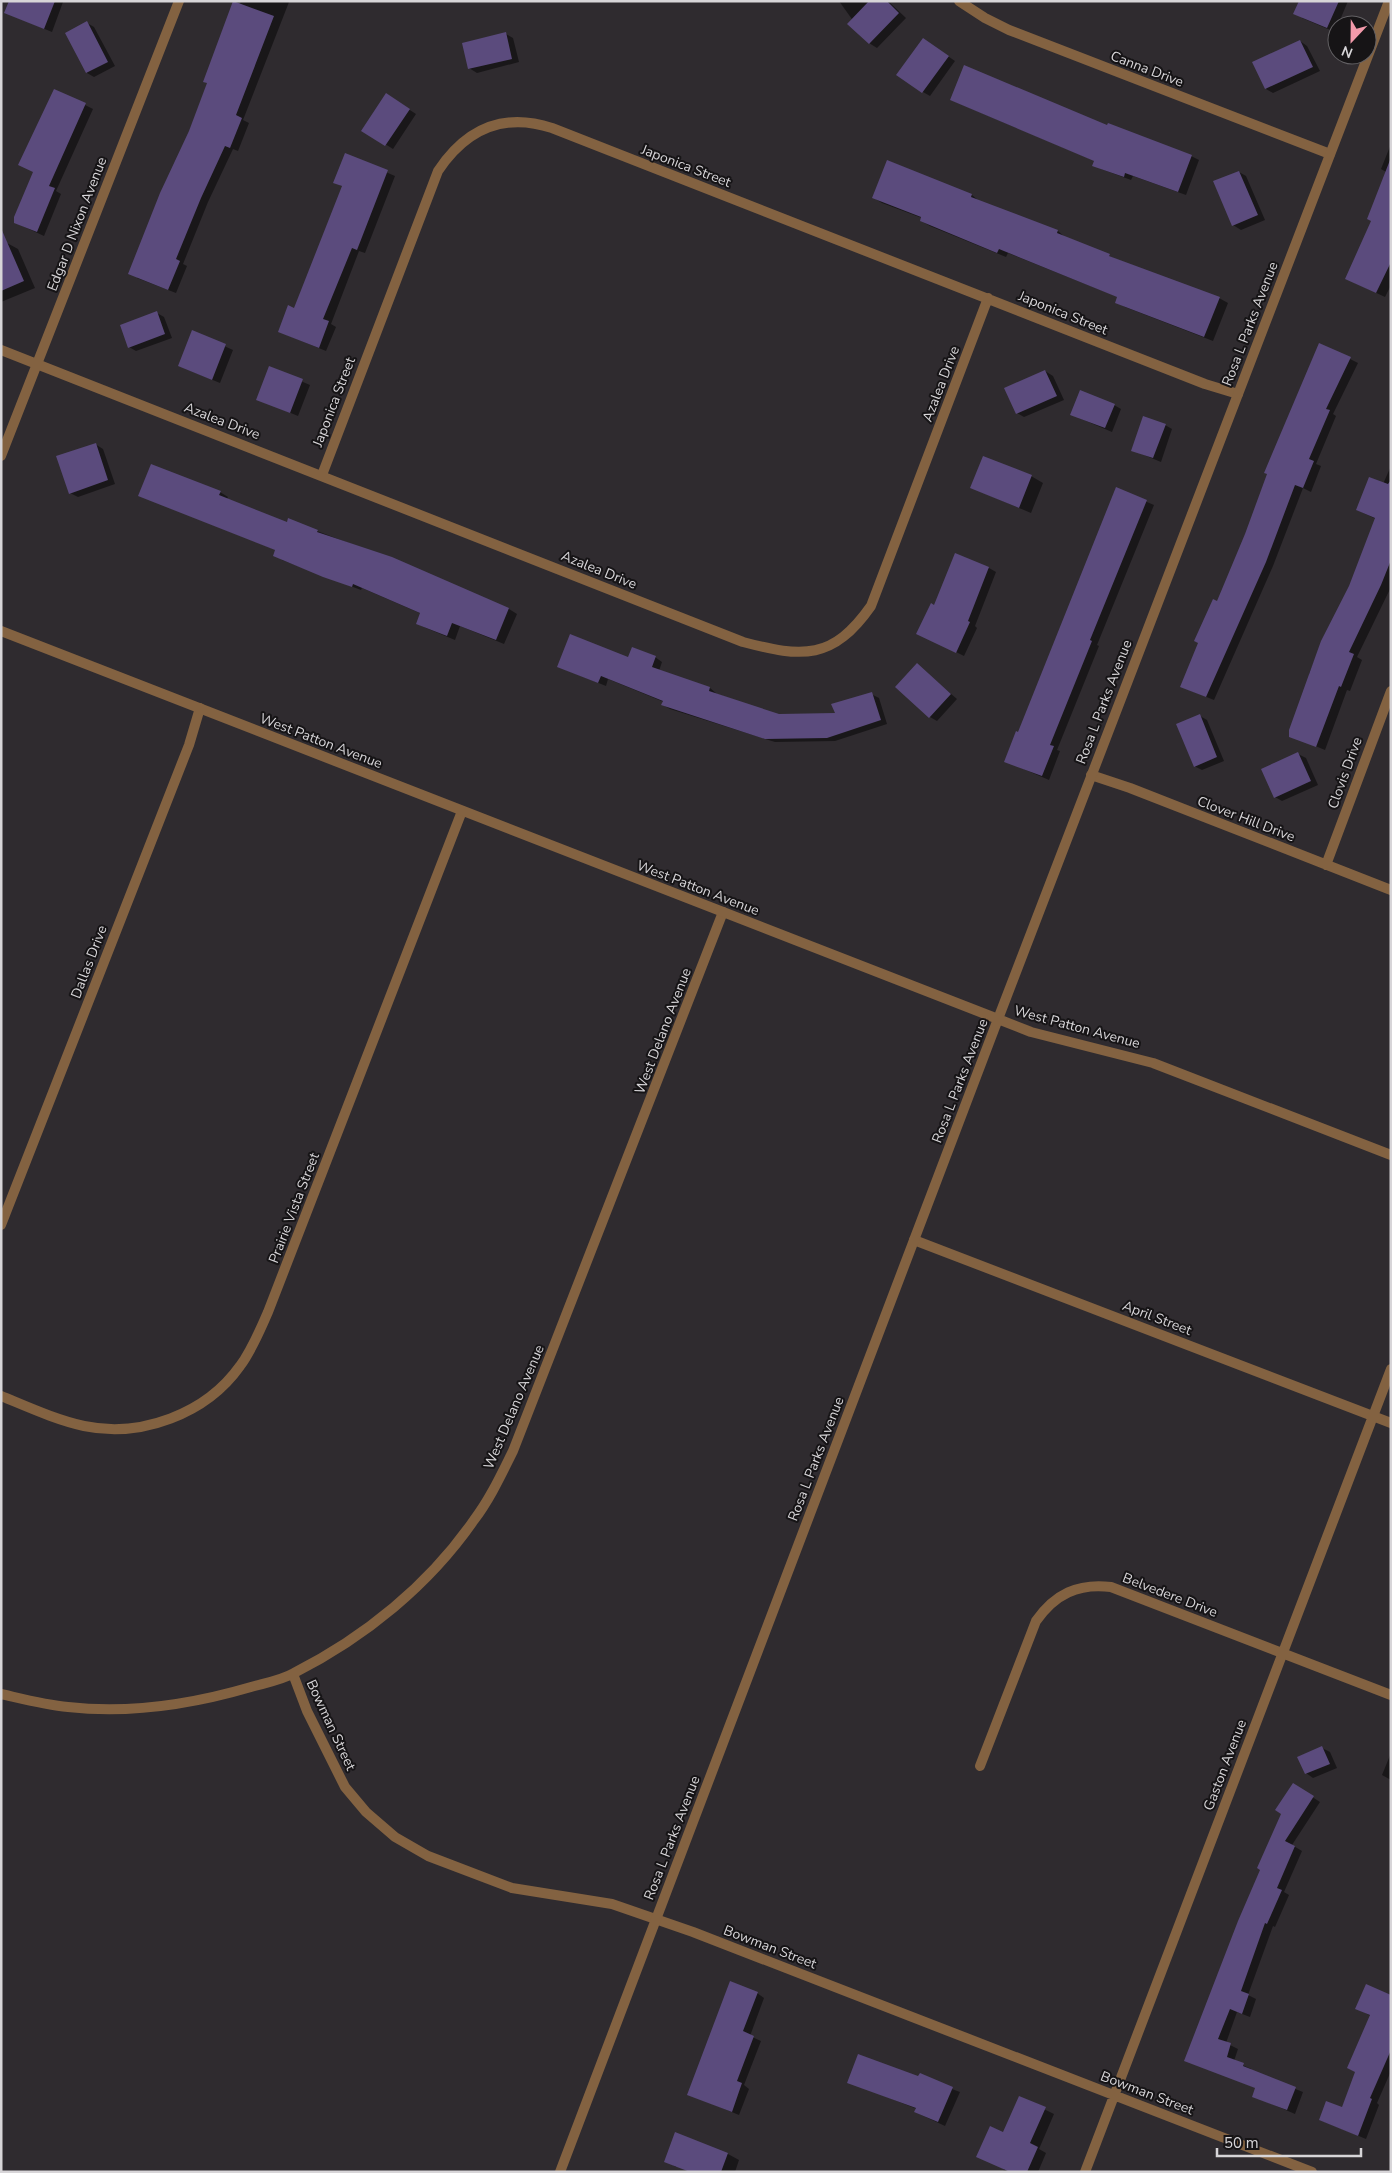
<svg xmlns="http://www.w3.org/2000/svg" width="1392" height="2173" font-family="'Nunito Sans',sans-serif">
<rect width="100%" height="100%" fill="#2f2b2f"/>
<!-- shadow -->
<path fill="#0007" d="M10 1H61L63 2 52 32 6 13Z
M241 1H292L289 2 243 120 249 123 238 151 233 149 208 202 183 264 187 266 176 293 137 278 190 132Z
M839 1H888L906 18 877 48 869 43Z
M1300 1H1348L1335 32 1302 18Z
M87 23 94 27 115 66 94 77 87 73Z
M506 34 513 38 519 62 477 73 469 68Z
M1300 41 1307 46 1320 71 1273 93 1266 89Z
M930 44 955 61 930 96 923 92Z
M55 90 93 109 56 191 61 194 44 236 16 223 34 172Z
M393 99 416 114 393 149 363 130Z
M951 100 1191 156 1199 160 1186 195 1133 176 1131 180 1101 169 1094 165 1095 161Z
M1391 144V285L1385 297 1355 283 1386 172 1381 169Z
M346 155 395 176 365 253 359 251 331 324 336 327 326 351 287 335 295 309 343 187 335 182Z
M888 161 972 195 980 202 1058 231 1066 238 1118 260 1219 298 1228 303 1213 341 1125 307 1116 302 1118 297 1008 253 1006 257 930 226 921 221 922 218 882 203 874 198Z
M1239 172 1246 176 1265 220 1241 230 1233 225Z
M7 243 18 249 35 288 1 302V245Z
M157 313 164 317 172 338 136 351 129 347Z
M193 332 233 350 220 383 186 369Z
M1320 344 1358 363 1333 414 1336 416 1316 464 1321 466 1311 492 1303 488 1273 566 1214 700 1189 690Z
M270 368 310 385 298 416 257 399Z
M1045 371 1053 376 1064 400 1024 417 1017 413Z
M1114 405 1121 409 1112 432 1079 418Z
M1165 425 1172 429 1161 462 1132 450Z
M95 444 103 449 115 484 78 497 70 493Z
M1391 466V587L1357 657 1362 660 1350 691 1347 690 1325 750 1291 736 1311 675 1309 674 1322 642 1350 587 1376 519 1357 510 1383 484Z
M1031 476 1043 483 1031 513 972 488Z
M1116 489 1154 505 1097 645 1099 646 1057 750 1060 751 1049 780 1005 761 1019 734Z
M220 492 228 497 227 499 287 524 317 531 391 559 509 609 517 614 504 644 460 626 455 640 426 628 418 624 422 614 362 588 361 590 282 560 276 550 140 496Z
M989 568 996 572 975 626 977 628 964 656 924 636 935 607Z
M655 657 662 662 659 671 710 688 717 694 778 715H836L871 694 879 698 887 724 835 741 775 742 670 709 663 705 664 702 608 679 606 686 566 670 629 659Z
M917 665 957 699 937 721 930 717Z
M1200 716 1207 720 1224 761 1202 770 1194 766Z
M1298 754 1306 758 1318 785 1282 801 1275 797Z
M1322 1748 1330 1752 1337 1768 1313 1778 1306 1773Z
M1391 1753V1780L1382 1775Z
M1300 1789 1320 1802 1292 1845 1302 1851 1284 1892 1289 1895 1275 1927 1273 1926 1248 1995 1256 1999 1250 2017 1237 2012 1226 2043 1238 2049 1234 2061 1251 2069 1250 2071 1303 2092 1295 2114 1253 2096 1256 2088 1185 2060Z
M1391 1992V2071L1377 2103 1379 2105 1366 2139 1320 2120 1342 2108 1356 2072 1371 2016 1356 2008 1389 1996Z
M757 1993 764 1998 750 2036 761 2041 744 2085 749 2089 739 2115 688 2094Z
M919 2077 960 2092 945 2126 915 2112 917 2109 849 2082Z
M1019 2097 1054 2114 1039 2149 1046 2153 1038 2172H1003L1004 2169 978 2156 1004 2133Z
M728 2154 739 2160 735 2172H694L676 2165V2167L666 2161Z"/>
<!-- building -->
<path fill="#5b4b7d" d="M9 1H55L44 29 4 13Z
M233 1 274 16 236 115 242 118 230 148 225 146 201 198 176 259 180 261 168 290 128 274 160 193 189 131 207 83 203 82Z
M869 1H887L899 13 869 44 847 24Z
M1299 1H1339L1327 28 1293 14Z
M87 21 108 62 86 73 65 33Z
M506 32 512 59 468 69 462 43Z
M923 38 949 56 922 93 896 75Z
M1300 40 1313 67 1265 89 1252 62Z
M964 65 1107 125 1108 123 1192 155 1178 192 1125 173 1124 177 1092 166 1094 161 950 100Z
M54 89 86 103 49 186 55 188 37 232 14 223V217L33 172 18 165Z
M386 93 410 109 385 146 361 131Z
M345 153 388 170 357 250 352 248 323 319 329 321 319 348 278 332 288 305 294 308 342 186 333 183Z
M887 160 972 194 971 197 1058 230 1057 233 1110 254 1109 256 1220 297 1204 337 1115 303 1117 297 999 249 997 253 920 221 921 217 872 198Z
M1390 160 1391 262 1376 293 1345 279 1371 221 1367 219Z
M1239 171 1258 215 1232 226 1213 181Z
M1 228 24 281 1 291Z
M157 311 165 334 128 348 120 325Z
M192 330 226 344 212 380 178 366Z
M1319 343 1351 357 1326 409 1330 410 1309 459 1314 461 1303 488 1295 485 1266 562 1206 697 1180 687 1198 643 1194 641 1213 599 1217 601 1245 534 1267 474 1264 473Z
M269 366 303 379 290 413 256 400Z
M1045 370 1057 396 1016 414 1004 388Z
M1080 390 1115 404 1105 428 1070 415Z
M1143 416 1166 424 1153 458 1131 451Z
M96 443 108 480 69 494 56 456Z
M983 456 1032 475 1019 508 970 488Z
M151 464 221 491 219 495 287 522 288 518 318 530 317 532 392 557 509 608 496 640 452 623 447 636 416 624 420 613 353 584 352 587 323 577 273 556 275 550 138 496Z
M1369 477 1388 484 1391 480V560L1381 585 1349 652 1354 654 1341 687 1339 686 1316 747 1289 737V730L1321 641 1349 586 1375 518 1356 510Z
M1116 487 1147 500 1090 640 1092 641 1050 745 1054 746 1042 776 1004 762 1016 731 1018 732Z
M955 553 989 567 968 621 970 622 956 653 916 634 931 603 934 605Z
M570 634 628 657 632 647 656 656 652 667 710 687 709 691 779 714 835 713 831 704 872 692 881 720 827 738 765 739 661 705 663 701 601 676 598 683 557 667Z
M917 663 951 694 929 718 895 687Z
M1200 714 1217 757 1194 767 1176 724Z
M1298 752 1311 781 1274 798 1261 769Z
M1322 1746 1330 1764 1305 1774 1297 1757Z
M1293 1783 1314 1796 1285 1841 1295 1846 1277 1888 1282 1890 1267 1924 1265 1923 1241 1991 1249 1994 1242 2014 1230 2009 1218 2039 1231 2043 1227 2057 1244 2063 1243 2066 1296 2087 1287 2110 1252 2097 1255 2088 1184 2061 1238 1921 1260 1870 1257 1868 1281 1814 1275 1810Z
M730 1981 758 1992 743 2031 754 2036 737 2081 742 2083 732 2112 687 2095Z
M1366 1984 1391 1995V2050L1370 2098 1372 2099 1358 2136 1319 2120 1326 2101 1342 2107 1355 2072 1347 2068 1370 2015 1355 2009Z
M858 2054 918 2076 920 2073 953 2087 938 2122 914 2112 916 2108 847 2083Z
M1019 2096 1046 2107 1030 2143 1038 2147 1027 2172H1010L976 2157 990 2126 1003 2132Z
M675 2132 728 2153 721 2172H690L664 2162Z"/>
<g fill="none" stroke-linecap="round" stroke-linejoin="round">
<!-- minor -->
<path stroke="#836241" stroke-width="10" d="M959 1 985 18 1009 30 1330 154
M1 350 743 642C803 658 833 660 871 606L988 298
M1 456 179 1
M322 475 438 171C466 129 503 112 552 128L1205 384 1238 394
M1091 775 1130 788 1391 890
M1326 865 1391 691
M1 1225 189 745 200 708
M914 1240 1391 1423
M1 1396C28 1407 56 1420 84 1426 141 1438 206 1414 240 1366 252 1350 260 1330 268 1312L462 811
M293 1674 307 1711 345 1787 366 1812 395 1837 428 1856 512 1888 612 1904 693 1932 1312 2172
M1 1694C23 1699 46 1705 68 1707 129 1714 193 1704 251 1687 265 1683 282 1680 294 1673 365 1637 429 1585 474 1520 490 1499 501 1475 513 1451L723 912
M980 1766 1036 1621C1055 1594 1078 1583 1111 1587L1391 1695
M1085 2172 1391 1369"/>
<!-- tertiary -->
<path stroke="#836241" stroke-width="10" d="M1 631 998 1019 1031 1032 1153 1063 1391 1155
M560 2172 998 1019 1389 1"/>
</g>
<g text-anchor="middle" dominant-baseline="central" stroke-width="4" stroke-linejoin="round" paint-order="stroke">
<!-- street labels -->
<g font-size="14" fill="#d7d5d8" stroke="#161416">
<text transform="translate(1147 69) rotate(21)">Canna Drive</text>
<text transform="translate(686 166) rotate(21)">Japonica Street</text>
<text transform="translate(77 224) rotate(-69)">Edgar D Nixon Avenue</text>
<text transform="translate(1063 313) rotate(22)">Japonica Street</text>
<text transform="translate(1250 324) rotate(-69)">Rosa L Parks Avenue</text>
<text transform="translate(941 384) rotate(-69)">Azalea Drive</text>
<text transform="translate(334 402) rotate(-69)">Japonica Street</text>
<text transform="translate(222 421) rotate(21)">Azalea Drive</text>
<text transform="translate(599 570) rotate(22)">Azalea Drive</text>
<text transform="translate(1104 702) rotate(-69)">Rosa L Parks Avenue</text>
<text transform="translate(321 741) rotate(21)">West Patton Avenue</text>
<text transform="translate(1345 773) rotate(-70)">Clovis Drive</text>
<text transform="translate(1246 819) rotate(21)">Clover Hill Drive</text>
<text transform="translate(698 888) rotate(21)">West Patton Avenue</text>
<text transform="translate(89 962) rotate(-69)">Dallas Drive</text>
<text transform="translate(1077 1027) rotate(15)">West Patton Avenue</text>
<text transform="translate(663 1031) rotate(-69)">West Delano Avenue</text>
<text transform="translate(960 1081) rotate(-69)">Rosa L Parks Avenue</text>
<text transform="translate(294 1208) rotate(-69)">Prairie Vista Street</text>
<text transform="translate(1157 1318) rotate(21)">April Street</text>
<text transform="translate(514 1407) rotate(-67)">West Delano Avenue</text>
<text transform="translate(816 1459) rotate(-69)">Rosa L Parks Avenue</text>
<text transform="translate(1170 1595) rotate(21)">Belvedere Drive</text>
<text transform="translate(331 1725) rotate(65)">Bowman Street</text>
<text transform="translate(1225 1765) rotate(-69)">Gaston Avenue</text>
<text transform="translate(672 1838) rotate(-69)">Rosa L Parks Avenue</text>
<text transform="translate(770 1947) rotate(21)">Bowman Street</text>
<text transform="translate(1147 2093) rotate(21)">Bowman Street</text>
</g>
</g>
<!-- border -->
<rect width="1392" height="2173" fill="none" stroke="#d7d5d8" stroke-width="5"/>
<!-- north arrow -->
<g transform="translate(1352 40) rotate(202)"><circle r="24" fill="#161416" stroke="#636164"/>
<path d="M0-4L9 19L0 12L-9 19Z" fill="#f39aab"/>
<text y="-8" font-size="14" font-weight="bold" text-anchor="middle" fill="#d7d5d8">N</text>
</g>
<!-- scale -->
<path d="M1217 2148v8h144v-8" fill="none" stroke="#d7d5d8" stroke-width="2.5"/>
<text x="1224" y="2148" font-size="15" fill="#d7d5d8" stroke="#161416" stroke-width="4" paint-order="stroke">50 m</text>
</svg>
